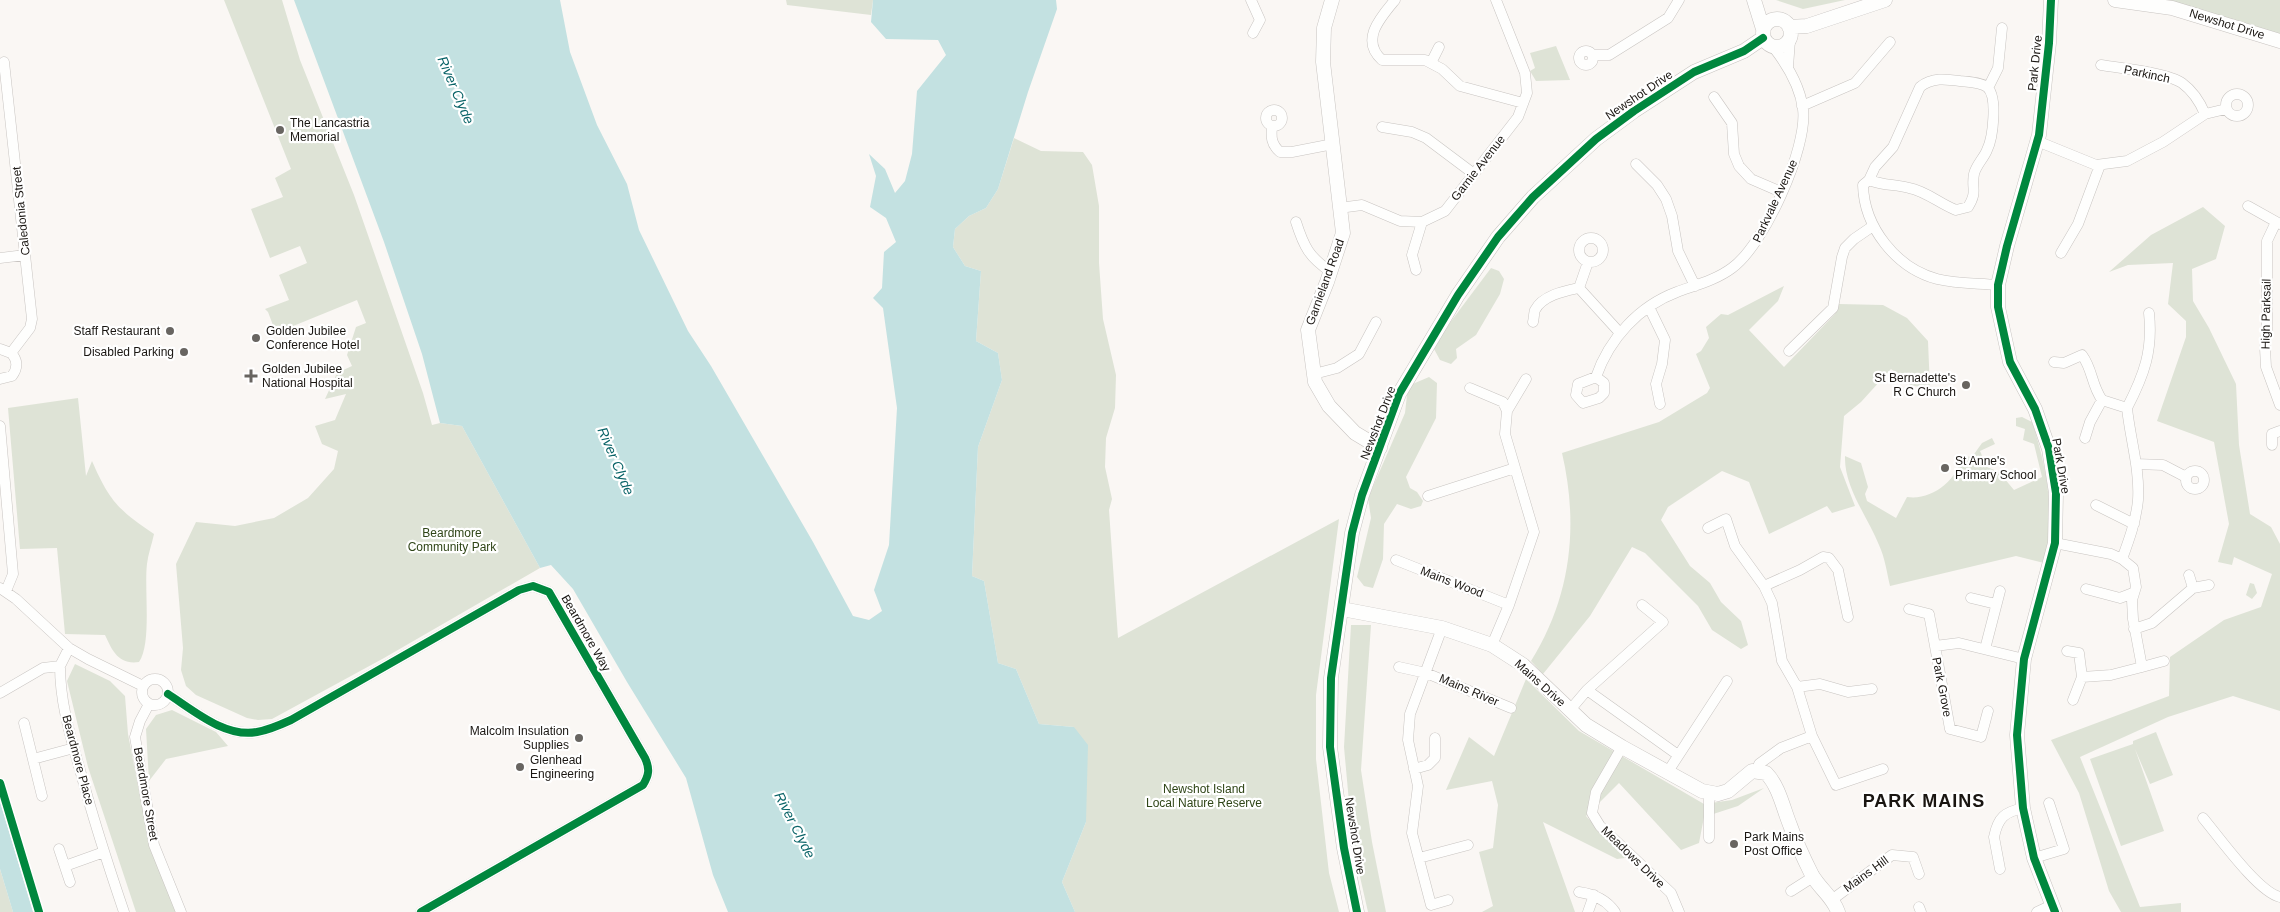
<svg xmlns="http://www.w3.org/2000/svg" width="2280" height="912" font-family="Arial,sans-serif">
<rect width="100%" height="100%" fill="#faf7f4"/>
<!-- green -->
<path fill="#dee3d6" d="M224 0H282L300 60 354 195 423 393 432 425 440 423 462 426 540 568 384 658 272 719 258 720 247 718 196 695 186 686 181 670 183 648 176 564 196 522 235 526 274 518 308 498 334 469 338 451 322 444 315 426 335 420 346 394 325 399 337 373 352 366 347 355 356 327 366 323 357 300 276 333 268 312 265 309 289 300 279 275 307 263 300 246 270 258 251 209 283 197 275 178 291 169Z
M786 0H873L871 15 787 5Z
M1776 0H1845L1803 9Z
M2147 0H2280V38Z
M1556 46 1570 80 1536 81 1530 71 1535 68 1530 53Z
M1014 138 1041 151 1083 152 1092 165 1099 206V263L1103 319 1116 375 1115 408 1106 438 1105 467 1112 499 1109 510 1118 638 1339 519 1316 695V759L1329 873 1339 912H1075L1062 882 1086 822 1074 727 1039 724 1016 669 998 663 984 581 972 576 978 447 1002 380 998 353 976 341 981 271 965 266 953 247 955 229 969 216 986 208 998 189Z
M2203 207 2225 226 2216 259 2192 269 2193 301 2209 328 2236 384 2239 445 2250 514 2271 527 2280 544V711L2233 696 2168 717 2080 757 2140 907 2181 903V912H2121L2109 891 2079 793 2051 740 2169 696 2170 657 2224 620 2261 607 2272 574 2234 557 2232 565 2218 562 2229 524 2214 442 2157 421 2186 337V321L2168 304 2173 263 2128 265 2109 272 2151 235Z
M1491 268 1499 271 1504 279 1500 294 1476 335 1456 349 1457 358 1451 364 1440 360 1434 349 1437 340Z
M1784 286 1778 301 1749 330 1784 367 1835 314 1839 304 1883 305 1907 318 1928 341 1930 389 1910 385 1891 369 1861 402 1844 416 1840 467 1855 506 1832 513 1827 506 1769 534 1749 482 1722 471 1668 507 1661 520 1690 566 1710 583 1721 602 1741 621 1748 645 1741 649 1712 630 1698 606 1645 553 1632 547 1590 616 1543 674 1531 661C1571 597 1579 526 1562 453L1659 422 1707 393 1710 388 1696 354 1701 351 1709 338 1706 327 1721 314 1728 315Z
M1429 377 1437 383 1436 418 1406 477 1410 488 1417 492 1423 501 1421 506 1411 509 1397 504 1384 524 1383 559 1373 588 1364 586 1357 577 1371 518 1368 498 1405 413 1408 386Z
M78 398 86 476 92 461C109 500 118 510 154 534 152 544 148 554 147 564 144 588 152 644 139 662 118 665 112 650 105 635L65 634 57 548 20 549 8 408Z
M2022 417 2032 422C2047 467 2056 517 2044 563L2016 556 1890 586C1887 573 1885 558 1879 545 1868 517 1844 488 1845 456L1861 463 1868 487 1865 494 1867 501 1896 518 1907 497C1931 501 1958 480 1962 456L1972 457 1982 443 1992 438 1995 444 1980 451 1987 467 1999 472 2014 490 2042 477 2034 444 2023 440 2025 429 2016 426V418Z
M2250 583 2254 584 2257 593 2252 599 2246 595Z
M1351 625H1371L1361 770 1372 842 1386 912H1368L1353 846 1344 747Z
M75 664 110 681 125 696 128 734 150 848 177 912H136L88 767 67 681Z
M1526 679 1579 731 1704 804 1732 800 1764 788 1738 806 1704 817 1699 843 1681 850 1619 783 1586 816 1625 858 1617 859 1543 822 1575 912H1482L1493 906 1479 852 1493 848 1498 805 1492 781 1446 790 1469 737 1494 756Z
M172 710 216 732 228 746 166 759 149 781 146 729 156 715Z
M2156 732 2173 775 2150 784 2135 749 2164 831 2121 846 2090 759 2133 744V741Z
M0 869 13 912H0Z"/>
<!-- water -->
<path fill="#c3e1e1" d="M294 0H560L570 52 597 125 627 184 639 230 688 331 711 366 813 542 853 616 869 620 882 611 874 590 889 545 897 408 883 308 873 298 882 288 884 252 896 242 886 218 870 207 876 176 869 154 885 169 895 193 905 181 912 154 917 91 946 55 938 40 886 39 871 22 873 0H1056L1057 9 1028 92 998 189 986 208 969 216 955 229 953 247 965 266 981 271 976 341 998 353 1002 380 978 447 972 576 984 581 998 663 1016 669 1039 724 1074 727 1088 745 1086 822 1062 882 1075 912H728L713 875 686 778 627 682 573 589 551 565 540 568 462 426 440 423 422 354 384 242Z
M0 801 33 912H13L0 869Z"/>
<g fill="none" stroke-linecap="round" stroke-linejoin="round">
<defs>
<path id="street" d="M1251 0 1260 20 1253 33
M1395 0C1380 18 1360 40 1382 60H1425L1442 69 1460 86 1523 103
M1579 58a7 7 0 1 1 14 0a7 7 0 1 1-14 0Z
M1592 55H1609L1668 18 1679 0
M4 62 32 319 30 328 11 353
M1431 63 1439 47
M2101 65C2120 68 2168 73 2182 83 2193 91 2200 102 2205 114
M1788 67 1790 40
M1988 88 1998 68 2002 28
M2226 105a11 11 0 1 1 22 0a11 11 0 1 1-22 0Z
M1714 97 1732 123 1734 154 1739 166 1751 179 1781 192
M1802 106 1855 83 1890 42
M1266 118a8 8 0 1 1 16 0a8 8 0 1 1-16 0Z
M1272 126C1271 137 1271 144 1280 152H1292L1333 144
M1382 127 1412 132 1426 138 1474 174
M2037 141 2096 165 2127 161 2163 142 2205 114 2226 109
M1636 164 1657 185 1666 199 1672 216 1678 251 1695 286
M1869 180C1885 186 1894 184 1909 188 1926 191 1940 204 1956 210L1968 207C1978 191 1971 189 1974 174 1976 165 1984 158 1987 150 1993 138 1998 96 1987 87 1980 82 1969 82 1960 81 1946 79 1932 77 1920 87L1893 147 1875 167 1869 180 1863 185C1864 227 1896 268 1937 279 1957 284 1978 283 1998 285
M2248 206 2280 224
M1339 208 1362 205 1400 221 1422 222 1445 211 1518 117 1527 93 1525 73 1496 0
M1296 222C1304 247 1309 257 1331 272
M2276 222 2267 241V330L2265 348 2266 367 2280 405
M1579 250a12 12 0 1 1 24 0a12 12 0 1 1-24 0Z
M2061 253 2078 224 2100 165
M0 258 25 255
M1416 270 1412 255 1422 222
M1579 288 1588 262
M1649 307 1665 340 1662 364 1656 384 1660 404
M1533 322C1534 318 1534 312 1535 310 1543 295 1565 291 1579 288L1620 333
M0 349 11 353C18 360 18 368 12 376L0 379
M1789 351 1833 308 1842 257 1845 248 1854 239 1873 226
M2054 362 2064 363 2082 355C2093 370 2091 384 2102 400L2127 408C2130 438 2140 469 2138 500 2136 521 2129 540 2122 559
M1314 374 1337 368 1359 354 1376 322
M1596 377C1609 339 1639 306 1677 292 1696 285 1716 280 1732 268 1764 245 1808 148 1803 109 1800 86 1788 66 1774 48
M1596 377 1604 383V393L1599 398 1583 403 1576 395 1578 384Z
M1470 388 1503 402 1507 411 1505 434 1534 532 1509 605 1492 645
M2127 408C2144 375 2153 351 2149 313
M1507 411 1526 379
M0 426 13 574 6 591
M2085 438 2090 422 2102 400
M2272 445V434L2280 431
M2136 464 2163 465 2186 477
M2186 480a9 9 0 1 1 18 0a9 9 0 1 1-18 0Z
M1428 496 1515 468
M2096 505 2134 524
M1708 528 1726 519 1735 546 1764 586 1772 603 1782 661 1797 687 1812 736 1781 748 1759 764V770
M2055 543 2111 554 2122 559 2133 568 2136 587 2132 600 2133 619 2142 667 2111 675 2082 677 2079 653 2067 651
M1396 560 1509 605
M2189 575 2193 588
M1764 586 1800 570 1823 557 1829 558 1838 570 1848 617
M0 588 16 599 69 648 88 659 143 686
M2086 589 2120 598 2133 593
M1971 598 1996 604
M1642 605 1663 622 1587 690 1678 755
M1909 609 1929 614 1935 646 1959 643 2024 659
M1442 628 1410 714 1408 740 1418 786 1412 833 1431 905 1448 900
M2134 629 2152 623 2193 588 2209 585
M1935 646 1950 729 1981 737 1988 711
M1985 649 2000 591
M60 666C60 702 70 735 80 770 93 818 108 865 124 912
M1399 667 1426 673 1511 708
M2142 667 2164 661
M142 692a13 13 0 1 1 26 0a13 13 0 1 1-26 0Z
M1797 687 1820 684 1848 692 1872 689
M0 693 43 668 60 666 69 648
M168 694C193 710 225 738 257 732 269 730 280 725 291 720L519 590 533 586 549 592 645 758C650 769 649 775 643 785L421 912
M2073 700 2082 677
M149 704 140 721 135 737 154 845 181 912
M1570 710 1587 690
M24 723 42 796
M1812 736 1836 785 1883 769
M1622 747 1596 792 1592 813 1600 826 1671 893 1679 912
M33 759 74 748
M1414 769 1428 765 1435 758V738
M1667 773 1727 681
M1709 794V838
M2203 818C2219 837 2258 892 2280 897
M59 849 70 882
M1419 858 1468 845
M2034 858 2064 849 2049 803
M65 866 104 852
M2000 869 1994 837C1998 817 2005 812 2023 808
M1791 891 1813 877
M1579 892C1594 894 1606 899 1615 912
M1833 899 1892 855 1913 857 1919 874
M1919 907 1921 912
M1588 912 1594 895
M2037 912 2052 905"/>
<path id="secondary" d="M1332 0 1324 28 1323 62 1343 233 1327 282 1308 330 1315 382 1329 406 1355 433 1380 448
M1754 0 1763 29
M2051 0 2049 43 2039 135 2007 246 1998 285V307L2010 362 2035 409 2049 449 2056 493 2055 543 2024 659 2017 735 2023 808 2034 858 2055 912
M2115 0 2172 8 2280 41
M1763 33a14 14 0 1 1 28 0a14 14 0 1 1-28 0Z
M1789 27 1807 26 1885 0
M1342 609 1442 628 1492 645 1523 665 1586 725 1622 747 1702 791 1718 794 1728 791 1752 771 1766 773C1779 786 1783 808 1790 825 1796 842 1804 859 1812 875 1820 889 1833 897 1838 912
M1357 912 1344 848 1330 747 1331 678 1352 533 1362 495 1399 394 1458 295 1498 237 1533 197 1596 139 1634 111 1694 72 1744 51 1763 38"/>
</defs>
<!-- street casing -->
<use href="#street" stroke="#c8c4c1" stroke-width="11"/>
<!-- secondary casing -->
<use href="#secondary" stroke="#c8c4c1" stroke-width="15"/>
<!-- street -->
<use href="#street" stroke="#fefefd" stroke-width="10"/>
<!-- secondary -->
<use href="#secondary" stroke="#fefefd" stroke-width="14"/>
<defs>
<path id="cycleway" d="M2051 0 2049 43 2039 135 2007 246 1998 285V307L2010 362 2035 409 2049 449 2056 493 2055 543 2024 659 2017 735 2023 808 2034 858 2055 912
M168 694C193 710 225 738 257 732 269 730 280 725 291 720L519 590 533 586 549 592 645 758C650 769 649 775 643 785L421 912
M0 783 39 912
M1357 912 1344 848 1330 747 1331 678 1352 533 1362 495 1399 394 1458 295 1498 237 1533 197 1596 139 1634 111 1694 72 1744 51 1763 38"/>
</defs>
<!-- cycleway casing -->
<use href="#cycleway" stroke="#fff" stroke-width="11"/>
<!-- cycleway -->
<use href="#cycleway" stroke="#00873e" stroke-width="8"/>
</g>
<!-- markers -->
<g fill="#686561" stroke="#fff" stroke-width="2">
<circle cx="280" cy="130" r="5"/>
<circle cx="170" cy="331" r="5"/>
<circle cx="256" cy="338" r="5"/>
<circle cx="184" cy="352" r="5"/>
<path d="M248.5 368.5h5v5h5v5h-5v5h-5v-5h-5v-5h5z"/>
<circle cx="1966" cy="385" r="5"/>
<circle cx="1945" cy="468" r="5"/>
<circle cx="579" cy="738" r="5"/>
<circle cx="520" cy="767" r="5"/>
<circle cx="1734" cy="844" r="5"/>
</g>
<g text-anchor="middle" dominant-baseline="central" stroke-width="4.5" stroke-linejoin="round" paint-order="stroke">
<!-- street labels -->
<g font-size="12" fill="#1a1612" stroke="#fff">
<text transform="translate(2227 24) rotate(17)">Newshot Drive</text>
<text transform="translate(2035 63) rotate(-84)">Park Drive</text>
<text transform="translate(2147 74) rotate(12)">Parkinch</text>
<text transform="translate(1639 95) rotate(-34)">Newshot Drive</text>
<text transform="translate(1478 168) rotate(-52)">Garnie Avenue</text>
<text transform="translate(1775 201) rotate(-65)">Parkvale Avenue</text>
<text transform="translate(21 211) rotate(-96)">Caledonia Street</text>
<text transform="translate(1325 282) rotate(-70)">Garnieland Road</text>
<text transform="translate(2266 314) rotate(-89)">High Parksail</text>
<text transform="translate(1378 423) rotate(-69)">Newshot Drive</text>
<text transform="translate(2061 466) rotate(80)">Park Drive</text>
<text transform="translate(1452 582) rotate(21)">Mains Wood</text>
<text transform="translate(586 633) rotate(60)">Beardmore Way</text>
<text transform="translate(1540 683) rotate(42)">Mains Drive</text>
<text transform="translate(1942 687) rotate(79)">Park Grove</text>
<text transform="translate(1469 690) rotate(23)">Mains River</text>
<text transform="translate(78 760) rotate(75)">Beardmore Place</text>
<text transform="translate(146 794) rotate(80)">Beardmore Street</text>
<text transform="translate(1355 836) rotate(81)">Newshot Drive</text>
<text transform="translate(1633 857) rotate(44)">Meadows Drive</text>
<text transform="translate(1866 874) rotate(-36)">Mains Hill</text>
</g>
<!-- poi labels -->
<g font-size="12" fill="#1a1612" stroke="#fff" text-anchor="start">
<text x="290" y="123">The Lancastria<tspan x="290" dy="14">Memorial</tspan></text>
<text x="160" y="331" text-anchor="end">Staff Restaurant</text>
<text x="266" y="331">Golden Jubilee<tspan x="266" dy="14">Conference Hotel</tspan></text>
<text x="174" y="352" text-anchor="end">Disabled Parking</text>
<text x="262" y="369">Golden Jubilee<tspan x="262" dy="14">National Hospital</tspan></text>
<text x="1956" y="378" text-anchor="end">St Bernadette's<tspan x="1956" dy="14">R C Church</tspan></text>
<text x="1955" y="461">St Anne's<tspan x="1955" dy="14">Primary School</tspan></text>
<text x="569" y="731" text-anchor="end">Malcolm Insulation<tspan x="569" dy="14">Supplies</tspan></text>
<text x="530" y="760">Glenhead<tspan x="530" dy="14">Engineering</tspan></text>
<text x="1744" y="837">Park Mains<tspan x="1744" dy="14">Post Office</tspan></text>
</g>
<!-- park labels -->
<g font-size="12" fill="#2f4517" stroke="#fff">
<text x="452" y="533">Beardmore<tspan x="452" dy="14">Community Park</tspan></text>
<text x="1204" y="789">Newshot Island<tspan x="1204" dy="14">Local Nature Reserve</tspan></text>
</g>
<!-- water labels -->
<g font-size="14" font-style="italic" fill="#0a6468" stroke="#fff">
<text transform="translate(456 90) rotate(67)">River Clyde</text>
<text transform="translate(616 461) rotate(67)">River Clyde</text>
<text transform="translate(795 825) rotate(63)">River Clyde</text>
</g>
<!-- district labels -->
<g font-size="18" font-weight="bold" letter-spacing="1" fill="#1a1612" stroke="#fff">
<text x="1924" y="801">PARK MAINS</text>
</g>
</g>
</svg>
